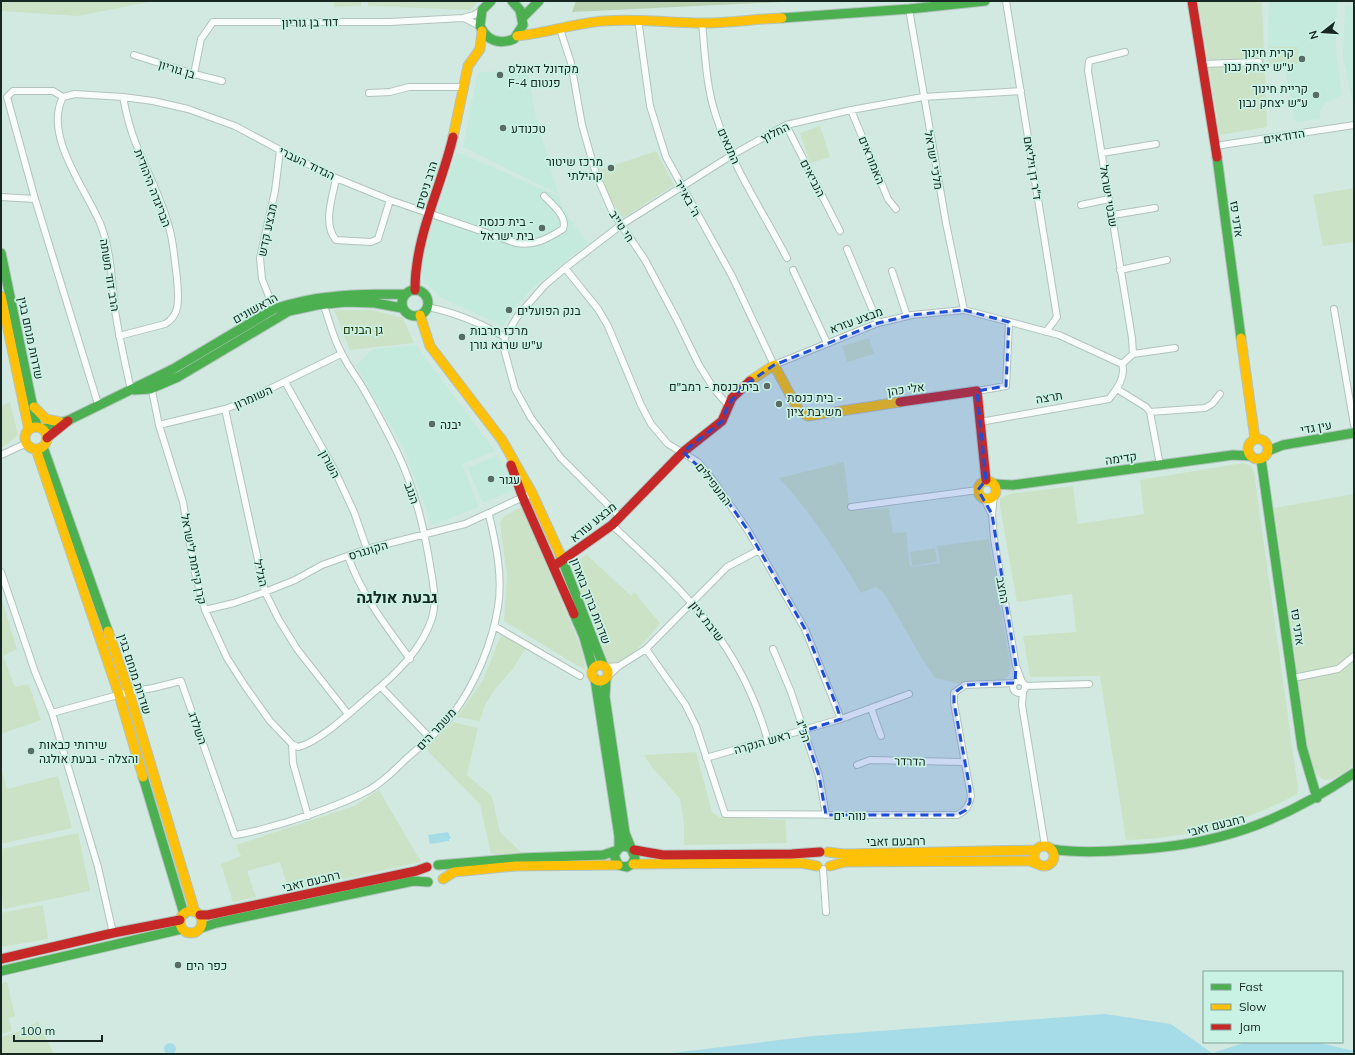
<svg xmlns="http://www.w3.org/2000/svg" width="1355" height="1055" font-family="Mulish,Heebo,sans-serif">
<rect width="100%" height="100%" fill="#d2e9e1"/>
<!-- built -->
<path fill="#c4eadd" d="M1269 1 1337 2 1336 51 1342 95 1325 103 1320 111V119L1295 122 1285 67H1267Z
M1345 5 1354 7V101L1352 100 1343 58Z
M528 71 534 109 558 194 463 147 478 72Z
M457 152 559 196 564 211 588 243 535 286 516 306 503 326 442 298 424 282 421 266 432 226Z
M416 345 495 451 462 464 479 507 432 525 403 447 356 366 373 349Z
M498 455 514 490 483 503 468 468Z"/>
<!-- green -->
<path fill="#cce2c6" d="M1 1H154L78 16 1 11Z
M334 1H361V6L334 7Z
M368 1H478L471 10 368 6Z
M1198 1H1262L1267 127 1220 135Z
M1270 47H1298V64H1269Z
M820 126 830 157 810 163 800 133Z
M656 151 674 185 623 218 609 197 600 170Z
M1354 188V242L1323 246 1313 195Z
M334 310H372L403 318 414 343 350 350Z
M869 338 874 354 847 362 842 346Z
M10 402 18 435 8 444 1 448V406Z
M844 462 850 511 889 508 893 533 906 532 910 567 940 563 937 546 989 539 1011 669 1008 676 1004 680 965 685 935 678 921 657 884 593 876 587 861 593C837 552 811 513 779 478Z
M1243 463 1251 466 1254 472 1298 789 1297 794C1244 823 1187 839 1126 840L1100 676 1030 677 1023 636 1076 632 1072 594 1017 602 1000 506V498L1010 494 1073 486 1078 524 1144 514 1140 480Z
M1354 494V765C1321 792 1316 781 1307 745L1274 508Z
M519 508 522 509 524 513 580 645 584 660 585 670 504 621 507 576 500 523 503 517Z
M935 548 937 562 912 566 910 552Z
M586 554 631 596 634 592 660 623C647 640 633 657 611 664L606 660 602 644 573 572 575 564Z
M1 597 17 649 3 656 15 687 29 684 41 720 1 734Z
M503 634 526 648 512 670 495 689 485 705 480 721 457 717 483 680 501 635Z
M453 722 478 728 467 775 492 796 500 832 522 853 491 854 480 804 425 748Z
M696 752 712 812 719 817 785 820 787 843 684 845V824L680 799 652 767 644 755Z
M1 768 7 789 58 776 72 828 1 844Z
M379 790 421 862 289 891 280 862 247 871 256 897 233 902 221 864 241 856 236 845 354 806Z
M78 833 90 891 4 909 1 896V849Z
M43 905 48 939 1 947V913Z
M7 982 15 1016 9 1018 12 1031 1 1034V984Z
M38 1022 54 1054H1V1037L15 1033Z"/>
<!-- forest -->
<path fill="#bad1b2" d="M576 1H802L572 12Z"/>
<!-- water -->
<path fill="#a6dce7" d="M448 832 451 838 449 839V841L430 844 428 835Z
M1105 1014 1171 1024 1212 1053 1247 1042 1320 1043 1354 1051V1054H663L813 1036Z
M164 1049a6 6 0 1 1 12 0a6 6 0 1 1-12 0Z"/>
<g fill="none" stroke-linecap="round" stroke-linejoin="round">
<defs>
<path id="street" d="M1006 1 1057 317 1046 332
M909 9 946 223 964 310
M464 18 480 26
M638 19 650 106 666 157 732 276 774 365 878 323 912 315 964 310 1059 335 1122 364C1126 377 1117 389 1109 399L980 422
M702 23C705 53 706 87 716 116 732 166 763 212 787 258
M560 29 571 63 582 125 596 174 612 211 645 260 677 320 699 365 714 389 728 405
M134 55 194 74 222 81
M1202 64 1259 62
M194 74 201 39 213 22H390L463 18 474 15 482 10
M369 93 390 92 409 87H465
M63 97 75 94 123 97 153 101 188 109 235 126 280 150 336 178 390 200 516 243C535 246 547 239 563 229 568 217 552 204 544 196
M63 97 53 91H13L7 97 35 199 98 404
M63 97C43 135 85 188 100 223 111 250 112 281 115 310 119 337 125 363 131 390
M851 110 888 199 896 209
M786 125 840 231
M1215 146 1354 125
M1102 153 1156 144
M336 178C333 196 322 224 336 240L371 242 378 239 390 200
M1 197 35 199
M1081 205 1109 199
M1113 215 1155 208
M847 249 878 323
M565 268 598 309 608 326 641 405 651 424 668 444 698 462 712 479 747 529 805 629 841 719
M793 270 827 343
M1120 270 1167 260
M892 271 907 316
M427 307C455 312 480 323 505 337
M274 309 262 279 260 258 275 191 280 150
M1334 309 1354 425
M119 336 165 324C182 314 178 296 177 278 175 264 174 249 171 235 164 204 148 174 136 144 130 129 126 113 123 97
M1133 354 1175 348
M1122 364 1133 354 1132 338 1088 71 1089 61 1125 52
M285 382 334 469 354 512 367 549
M151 386 159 425 183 502 195 573 205 610 227 658 245 686 270 721 292 744 298 747C320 742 354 709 373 693 397 673 422 649 432 618 437 602 433 582 430 565 424 527 414 487 397 452 387 431 375 409 363 388 356 376 347 365 341 352 332 336 329 318 322 301
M1117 389 1146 407 1150 412 1160 465
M977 391 1006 386 1009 322
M225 409 265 592 279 620 297 649 348 714
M1150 412 1205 408 1212 404 1220 394
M159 425 225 409 241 403 341 354
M1 455 27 443
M994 495 992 514 994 539 1016 666 1022 682
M984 498 991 513
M851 507 978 490
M620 517 561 458 531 418 515 389 504 349 505 337 517 317 544 286 565 268 621 225 732 155 786 125 851 110 923 97 1021 91
M612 525C685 593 739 640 768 741
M348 556C361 594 386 626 410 659
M1 572 35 672 52 713 98 867 113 933
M205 610 234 603 265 592 295 580 322 565 367 549 465 524 532 493
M494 626 580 676
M646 649 685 704 696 726 725 814 957 815C966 811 969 806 971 796L954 703V693L965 685 1015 683
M773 649 791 692 819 776 826 815
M606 667 619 666
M608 676 619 666 646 649 727 567 759 550
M1293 678 1338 669 1354 656
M1013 687a6 6 0 1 1 12 0a6 6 0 1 1-12 0Z
M1025 686 1089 684
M381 687 430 738
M1023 692 1022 705 1045 846
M871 708 881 736
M52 713 129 692 153 688 181 681 235 835C252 833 268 827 284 823 313 814 343 804 369 790 383 782 395 770 406 759 422 745 439 731 452 715 475 685 492 644 498 607 503 577 496 544 489 515
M292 744 293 763 308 816
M706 758 841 719 909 694
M857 765 870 760 964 762
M823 869 826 912"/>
<path id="fast" d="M491 1 482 10 480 26C487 41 499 45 514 39L523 25 520 10 512 1
M523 17 539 1
M782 18 909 9 985 1
M1217 157 1241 338
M1 253 37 427
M402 303a13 13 0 1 1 26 0a13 13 0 1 1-26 0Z
M134 390 150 389 178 377 289 311 317 305 346 302 375 303 402 308
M43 429 69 420 173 369 274 309C317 294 360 294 405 294
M43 447 108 631
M1268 451 1283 445 1354 433
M1261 459 1302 747 1317 798
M994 484 1013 485 1233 455 1251 456
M560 554 603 665
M574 614 584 637 593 669
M595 679 619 836V848
M606 679 605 697 625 833 635 858 632 864 627 867 618 865 614 855 619 848 623 846 631 848
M143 777 184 914
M1051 849C1076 853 1102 852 1127 850 1217 846 1280 823 1354 773
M438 865 522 858 603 855 615 851
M201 928 216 923 413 881 428 882
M1 971 182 929"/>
<path id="slow" d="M517 36C547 33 575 23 604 21 638 18 669 23 702 23 729 23 755 19 782 18
M453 137 468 66 480 49 482 31
M1 296 29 430
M420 315 430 346 502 440 532 493 560 554
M1241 338 1255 439
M750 381 774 365 799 411 808 416 900 402
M34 407 46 419 60 422
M25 438a11 11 0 1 1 22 0a11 11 0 1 1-22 0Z
M1248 449a10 10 0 1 1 20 0a10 10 0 1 1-20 0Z
M36 449 119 695 143 777
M978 490a9 9 0 1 1 18 0a9 9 0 1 1-18 0Z
M108 631 129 692 195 912
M592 673a8 8 0 1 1 16 0a8 8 0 1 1-16 0Z
M1034 856a10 10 0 1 1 20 0a10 10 0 1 1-20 0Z
M828 852 844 854 1036 850
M633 864 801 863 817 866
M830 866 845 862 1030 861 1037 864
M443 879 454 872 516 866 618 865
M180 922a11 11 0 1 1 22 0a11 11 0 1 1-22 0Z"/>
<path id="jam" d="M1192 1 1217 157
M415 290C415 236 441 188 453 137
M900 402 977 391 986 480
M47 438 68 421
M511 465 523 498 574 614
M554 566 612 525 683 452 722 421 732 398 750 381
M634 850 663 855 792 854 820 852
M200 915H208L416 871 427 867
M1 959 113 933 180 920"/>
</defs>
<!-- street casing -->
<use href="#street" stroke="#b2c3bd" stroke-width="8"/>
<!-- fast casing -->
<use href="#fast" stroke="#b2c3bd" stroke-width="11"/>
<!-- slow casing -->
<use href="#slow" stroke="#b2c3bd" stroke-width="11"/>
<!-- jam casing -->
<use href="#jam" stroke="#b2c3bd" stroke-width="11"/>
<!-- street -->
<use href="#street" stroke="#f8fcfa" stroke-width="6"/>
<!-- fast -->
<use href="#fast" stroke="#4caf50" stroke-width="9"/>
<!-- slow -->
<use href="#slow" stroke="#ffc107" stroke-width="9"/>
<!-- jam -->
<use href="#jam" stroke="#c62828" stroke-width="9"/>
</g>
<!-- marked area -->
<path fill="#1d4ed8" fill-opacity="0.2" stroke="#1d4ed8" stroke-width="3" stroke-dasharray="8 5" stroke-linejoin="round" d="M964 310 1009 322 1006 386 977 391 986 480 978 490 992 514 1016 666 1015 683 965 685 954 693V703L970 789V802L966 810 957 815H826L819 776 804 731 841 719 835 702 805 629 747 529 712 479 683 452 722 421 728 405 741 388 774 365 878 323 912 315Z"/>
<!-- markers -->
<g fill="#586b65" stroke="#c9f2e4" stroke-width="1.5">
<circle cx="1302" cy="59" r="4"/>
<circle cx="500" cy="75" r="4"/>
<circle cx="1316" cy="95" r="4"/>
<circle cx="503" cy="128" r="4"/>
<circle cx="611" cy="168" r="4"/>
<circle cx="542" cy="228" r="4"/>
<circle cx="509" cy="310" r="4"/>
<circle cx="462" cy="337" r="4"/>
<circle cx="767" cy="386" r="4"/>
<circle cx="779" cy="404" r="4"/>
<circle cx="432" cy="424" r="4"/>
<circle cx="491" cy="479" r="4"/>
<circle cx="31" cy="751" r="4"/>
<circle cx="178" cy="965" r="4"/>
</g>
<g text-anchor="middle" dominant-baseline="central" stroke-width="3.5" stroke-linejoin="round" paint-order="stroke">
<!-- street labels -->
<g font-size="12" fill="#172722" stroke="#c9f2e4">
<text transform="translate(310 22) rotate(-1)">דוד בן גוריון</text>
<text transform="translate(177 69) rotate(17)">בן גוריון</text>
<text transform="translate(775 132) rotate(-26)">החלוץ</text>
<text transform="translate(1284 136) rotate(-9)">הדודאים</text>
<text transform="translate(729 146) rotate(66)">התנאים</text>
<text transform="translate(872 160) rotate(68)">האמוראים</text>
<text transform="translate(934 160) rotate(80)">מלכי ישראל</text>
<text transform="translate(307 163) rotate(26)">הגדוד העברי</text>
<text transform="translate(1033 168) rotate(81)">ד״ר דן ויליאם</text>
<text transform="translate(813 178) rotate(63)">הנביאים</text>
<text transform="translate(426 185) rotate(-73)">הרב ניסים</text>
<text transform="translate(153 188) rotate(69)">הבריגדה היהודית</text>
<text transform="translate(1109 196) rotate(81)">שבטי ישראל</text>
<text transform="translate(688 198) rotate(61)">ה' באייר</text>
<text transform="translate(1237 219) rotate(82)">אדני פז</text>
<text transform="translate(622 226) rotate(57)">חי טייב</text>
<text transform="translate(267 230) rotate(-78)">מבצע קדש</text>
<text transform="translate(110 275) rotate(81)">הרב דוד משתה</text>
<text transform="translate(255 308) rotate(-29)">הראשונים</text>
<text transform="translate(856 320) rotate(-20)">מבצע עזרא</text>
<text transform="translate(31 338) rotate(78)">שדרות מנחם בגין</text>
<text transform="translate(906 389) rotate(-8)">אלי כהן</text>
<text transform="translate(253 397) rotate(-24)">השומרון</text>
<text transform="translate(1049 397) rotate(-10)">תרצה</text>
<text transform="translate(1316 427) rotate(-10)">עין גדי</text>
<text transform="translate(1121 458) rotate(-8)">קדימה</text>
<text transform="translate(330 464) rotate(62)">השרון</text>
<text transform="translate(714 484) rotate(52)">המעפילים</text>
<text transform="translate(412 493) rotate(71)">הנגב</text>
<text transform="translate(593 522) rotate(-39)">מבצע עזרא</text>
<text transform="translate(368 550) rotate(-17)">הקונגרס</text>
<text transform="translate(194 559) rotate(79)">קרן קיימת לישראל</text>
<text transform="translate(261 573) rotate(77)">הגליל</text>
<text transform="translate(1003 590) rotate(80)">החצב</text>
<text transform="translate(591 601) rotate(69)">שדרות ברוך בוארון</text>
<text transform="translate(707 621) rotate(52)">שיבת ציון</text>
<text transform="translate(1298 627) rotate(82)">אדני פז</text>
<text transform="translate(135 674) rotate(72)">שדרות מנחם בגין</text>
<text transform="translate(198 728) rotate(71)">השלדג</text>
<text transform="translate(436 729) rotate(-47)">משמר הים</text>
<text transform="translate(804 731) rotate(72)">הכ"ג</text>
<text transform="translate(762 742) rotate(-16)">ראש הנקרה</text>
<text transform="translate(910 761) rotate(1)">הדרדר</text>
<text x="850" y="815">נווה ים</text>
<text transform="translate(1216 825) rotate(-14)">רחבעם זאבי</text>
<text transform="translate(896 841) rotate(-1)">רחבעם זאבי</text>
<text transform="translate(311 881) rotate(-13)">רחבעם זאבי</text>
</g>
<!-- poi labels -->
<g font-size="12" fill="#172722" stroke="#c9f2e4" text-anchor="start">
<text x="1294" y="52" text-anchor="end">קרית חינוך<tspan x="1294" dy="14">ע"ש יצחק נבון</tspan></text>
<text x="508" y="68">מקדונל דאגלס<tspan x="508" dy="14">F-4 פנטום</tspan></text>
<text x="1308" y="88" text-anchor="end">קריית חינוך<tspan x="1308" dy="14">ע״ש יצחק נבון</tspan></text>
<text x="511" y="128">טכנודע</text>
<text x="603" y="161" text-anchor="end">מרכז שיטור<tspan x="603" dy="14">קהילתי</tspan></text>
<text x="534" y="221" text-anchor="end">בית כנסת -<tspan x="534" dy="14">בית ישראל</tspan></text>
<text x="517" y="310">בנק הפועלים</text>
<text x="470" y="330">מרכז תרבות<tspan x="470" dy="14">ע"ש שרגא גורן</tspan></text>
<text x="759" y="386" text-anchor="end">בית כנסת - רמב"ם</text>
<text x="787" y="397">בית כנסת -<tspan x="787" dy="14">משיבת ציון</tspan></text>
<text x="440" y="424">יבנה</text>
<text x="499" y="479">עגור</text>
<text x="39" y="744">שירותי כבאות<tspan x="39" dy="14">והצלה - גבעת אולגה</tspan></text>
<text x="186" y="965">כפר הים</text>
</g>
<!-- park labels -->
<g font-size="12" fill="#223600" stroke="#c9f2e4">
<text x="363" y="329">גן הבנים</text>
</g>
<!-- district labels -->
<g font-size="16" font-weight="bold" fill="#172722" stroke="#c9f2e4">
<text x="397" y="597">גבעת אולגה</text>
</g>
</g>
<!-- border -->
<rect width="1355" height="1055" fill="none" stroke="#172722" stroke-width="4"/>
<!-- legend -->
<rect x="1203" y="971" width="140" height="72" fill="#c9f2e4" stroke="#82a196"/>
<rect x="1211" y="984" width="20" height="6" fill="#4caf50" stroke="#82a196"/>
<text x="1239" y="991" font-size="12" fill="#172722">Fast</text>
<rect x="1211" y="1004" width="20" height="6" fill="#ffc107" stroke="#82a196"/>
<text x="1239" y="1011" font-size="12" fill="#172722">Slow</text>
<rect x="1211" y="1024" width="20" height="6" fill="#c62828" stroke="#82a196"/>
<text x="1239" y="1031" font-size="12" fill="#172722">Jam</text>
<!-- north arrow -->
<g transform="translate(1323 32) rotate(253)" stroke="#c9f2e4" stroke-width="3" paint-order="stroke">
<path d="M0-3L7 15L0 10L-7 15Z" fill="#172722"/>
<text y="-6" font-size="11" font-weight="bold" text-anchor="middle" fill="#172722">N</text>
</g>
<!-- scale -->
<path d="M14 1035v6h88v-6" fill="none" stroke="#172722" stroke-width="2"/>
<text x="20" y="1035" font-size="12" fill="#172722" stroke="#c9f2e4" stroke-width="3" paint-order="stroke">100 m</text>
</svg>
